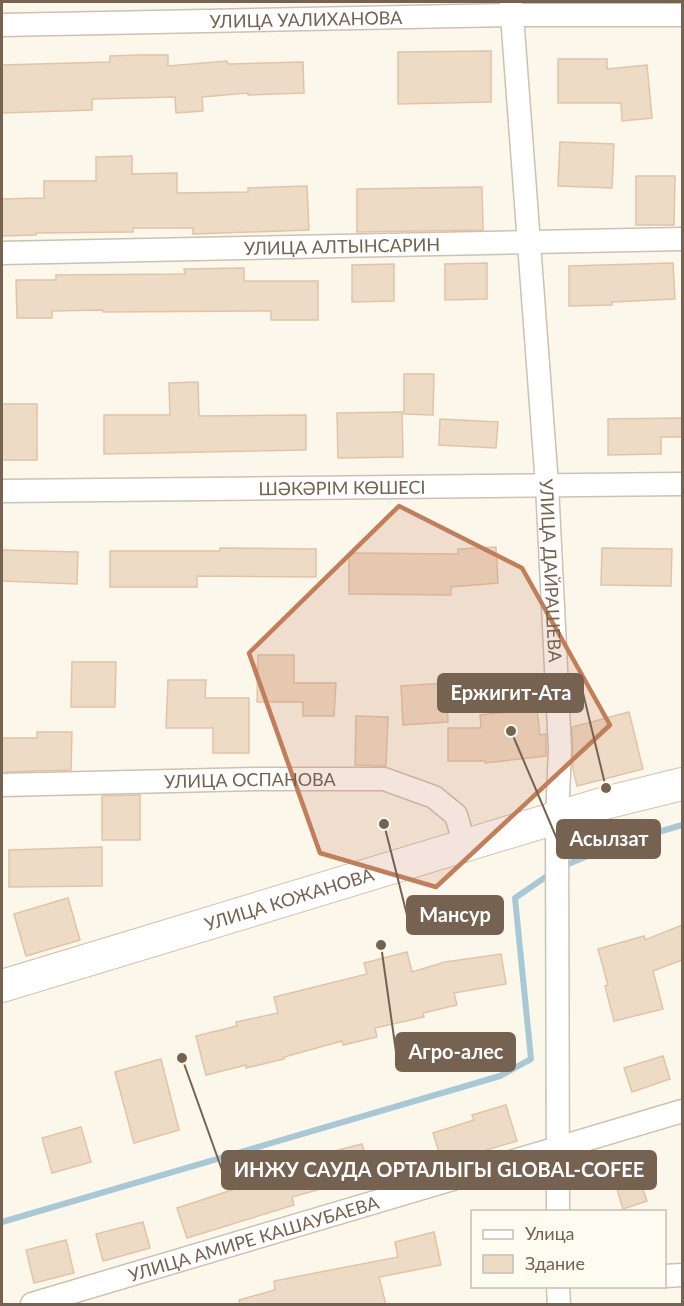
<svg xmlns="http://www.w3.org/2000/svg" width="684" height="1306" font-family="Lato,sans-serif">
<rect width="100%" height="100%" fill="#fbf7eb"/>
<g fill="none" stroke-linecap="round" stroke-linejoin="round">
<!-- stream -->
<path stroke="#a8c8d5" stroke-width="6" d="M561 867 614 845 682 825
M2 1222 500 1076 531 1059 515 898 553 872"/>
</g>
<!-- building -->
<path fill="#eedbc5" stroke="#e0c4a7" stroke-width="1.5" d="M491 51V102L398 104V52Z
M138 55H168V66L227 61 228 64 303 62 304 93 248 95V93L202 97 203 111 176 113 175 97 92 99V110L2 113V65L110 62V56Z
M558 59H607V69L647 65 652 118 622 121 621 103H558Z
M560 142 614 144 612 188 558 186Z
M132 156V174L177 173V193L248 192V188L307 186 309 230 193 234V228H133V232L36 233V235L2 236V199L44 198V181H96V157Z
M636 176H675L674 225H636Z
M482 187 483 230 357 232V189Z
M487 263V299L445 300V264Z
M673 263 675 299 612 302V305L569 306V266Z
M394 264V301L352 302V265Z
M244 268V281H318V320H271V311L103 312V310L52 311V318H17L16 280H56V275L185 274 184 269Z
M404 374H434L433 415 404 414Z
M198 382 199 416 306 415V450L104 454V415H170L169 383Z
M2 404H37V460H2Z
M402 412 403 457 338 458 337 413Z
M682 418V437H661V454L608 455V419Z
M440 419 498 422 496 448 439 445Z
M496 547 498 583 451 587V595L349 594V553L458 554V549Z
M220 548 316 549V577L197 576V587H110V551H220Z
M602 548 672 549 671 586 601 585Z
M2 550 78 552 77 584 2 581Z
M258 655H294V683H336L334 716H303V702H257Z
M72 662H116L115 707H71Z
M168 680H206L205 698H249V753H213V728H166Z
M446 683 448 722 403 725 401 686Z
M537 709 540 735 546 734V756L485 763V761H448V728H481L480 715Z
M629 712 643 769 577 786 573 769 572 727Z
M356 716 388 717 386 766 355 765Z
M37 732H72L71 770 2 772V738H37Z
M140 795V840H102V796Z
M102 847V886L9 887V850Z
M68 898 80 940 26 956 14 914Z
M682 925V960L653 971 663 1009 614 1021 605 986 608 985 598 949 644 936 645 940Z
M407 952 412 972 445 962 501 954 506 984 454 993 457 1005 423 1013 424 1017 375 1028 377 1037 343 1045 342 1041 284 1057V1059L246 1068V1065L206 1075 196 1036 237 1026 236 1022 278 1013 274 997 367 974 364 963Z
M663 1056 670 1079 632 1092 624 1068Z
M161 1059 179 1130 134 1143 115 1072Z
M506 1105 517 1141 473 1154 475 1158 444 1168 433 1133 474 1120 472 1115Z
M81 1127 91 1162 52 1173 42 1138Z
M362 1144 371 1175 292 1197 294 1205 187 1238 177 1208 235 1189 233 1183 293 1165 292 1162Z
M637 1172 647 1201 623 1209 614 1179Z
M143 1222 150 1248 103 1261 96 1234Z
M434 1232 441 1265 379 1277 386 1305H240L239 1300 275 1290 274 1281 398 1257 395 1242Z
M66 1240 74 1273 34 1283 26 1250Z"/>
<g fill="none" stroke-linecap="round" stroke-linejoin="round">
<defs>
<g id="street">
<path id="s1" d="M511 2 547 485 560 749 557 819 558 1212"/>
<path id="s2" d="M2 25 511 15H682"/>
<path id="s3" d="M2 253 682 239"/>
<path id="s4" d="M2 491 682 484"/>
<path id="s5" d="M2 785 258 779H384L434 797 456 815 465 846"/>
<path d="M664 1276 682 1275"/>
<path d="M558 1286 559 1304"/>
<path id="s6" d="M32 1304 682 1111"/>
</g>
<g id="secondary">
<path id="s7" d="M2 986 605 803 682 784"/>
</g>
</defs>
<!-- street casing -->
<use href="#street" stroke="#cdc1b1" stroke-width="25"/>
<!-- secondary casing -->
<use href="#secondary" stroke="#cfc2af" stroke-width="34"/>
<!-- street -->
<use href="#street" stroke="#fff" stroke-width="22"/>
<!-- secondary -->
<use href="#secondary" stroke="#fff" stroke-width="32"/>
</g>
<!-- marked area -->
<path fill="#c17e58" fill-opacity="0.2" stroke="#c17e58" stroke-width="4.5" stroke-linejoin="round" d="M399 506 522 568 610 725 436 887 320 853 249 653Z"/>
<g text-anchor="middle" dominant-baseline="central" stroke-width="6" stroke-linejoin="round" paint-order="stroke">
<!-- street labels -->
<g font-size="18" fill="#756250" stroke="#fefbf1">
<text stroke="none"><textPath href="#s2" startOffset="304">УЛИЦА УАЛИХАНОВА</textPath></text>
<text stroke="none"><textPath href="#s3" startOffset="340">УЛИЦА АЛТЫНСАРИН</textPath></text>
<text stroke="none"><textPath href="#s4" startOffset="340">ШӘКӘРІМ КӨШЕСІ</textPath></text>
<text stroke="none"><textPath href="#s1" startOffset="570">УЛИЦА ДАЙРАШЕВА</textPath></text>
<text stroke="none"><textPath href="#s5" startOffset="248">УЛИЦА ОСПАНОВА</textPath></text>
<text stroke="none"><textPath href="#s7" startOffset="300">УЛИЦА КОЖАНОВА</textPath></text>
<text stroke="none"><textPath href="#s6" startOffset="231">УЛИЦА АМИРЕ КАШАУБАЕВА</textPath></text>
</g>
</g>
<!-- callouts -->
<path fill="none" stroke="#756250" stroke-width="2" d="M606 788L583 693M511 731L557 839M384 824L407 915M381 945L396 1052M182 1058L222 1170"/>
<g fill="#756250" stroke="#fefbf1" stroke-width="2">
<circle cx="606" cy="788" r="6"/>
<circle cx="511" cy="731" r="6"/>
<circle cx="384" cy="824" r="6"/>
<circle cx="381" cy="945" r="6"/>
<circle cx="182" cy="1058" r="6"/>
</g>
<g fill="#756250" stroke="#756250" stroke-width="2">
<rect x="438" y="674" width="145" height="38" rx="6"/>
<rect x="557" y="820" width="103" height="38" rx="6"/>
<rect x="407" y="896" width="96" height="38" rx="6"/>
<rect x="396" y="1033" width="119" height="38" rx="6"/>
<rect x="222" y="1151" width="434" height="38" rx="6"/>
</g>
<g font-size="20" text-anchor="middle" font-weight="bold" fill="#fff">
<text x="511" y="700">Ержигит-Ата</text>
<text x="609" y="846">Асылзат</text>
<text x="455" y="922">Мансур</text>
<text x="456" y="1059">Агро-алес</text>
<text x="439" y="1177">ИНЖУ САУДА ОРТАЛЫГЫ GLOBAL-COFEE</text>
</g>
<!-- border -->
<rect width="684" height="1306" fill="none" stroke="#756250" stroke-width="6"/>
<!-- legend -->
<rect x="471" y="1210" width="195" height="78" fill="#fefbf1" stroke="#c7beb1" stroke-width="1.5"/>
<rect x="483" y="1230" width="30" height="9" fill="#ffffff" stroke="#c7beb1" stroke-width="1.5"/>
<text x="525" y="1240" font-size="18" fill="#756250">Улица</text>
<rect x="483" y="1255" width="30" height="18" fill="#eedbc5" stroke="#c7beb1" stroke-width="1.5"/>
<text x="525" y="1270" font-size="18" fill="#756250">Здание</text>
</svg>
